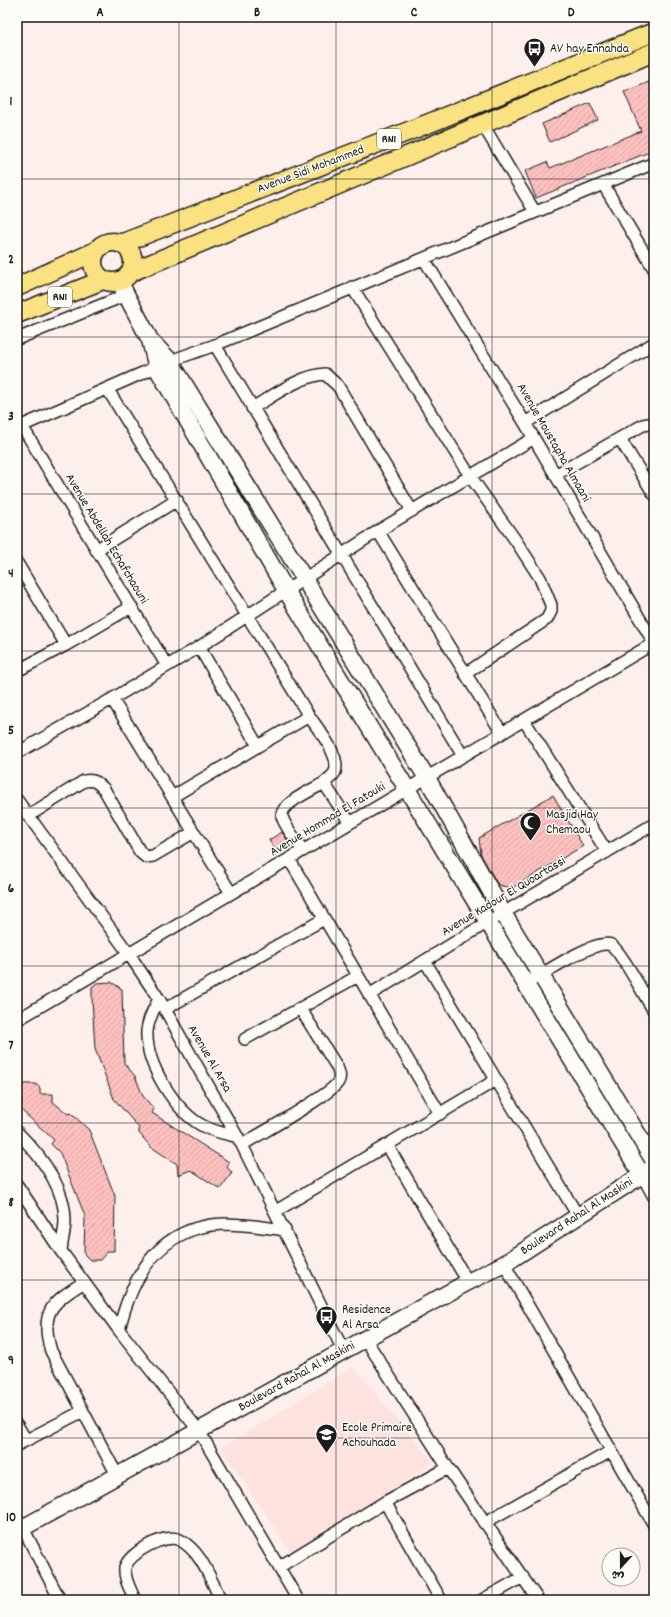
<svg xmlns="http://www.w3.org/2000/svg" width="671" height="1617" font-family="Dekko,'Playpen Sans Arabic',sans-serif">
<defs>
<pattern id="building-hatch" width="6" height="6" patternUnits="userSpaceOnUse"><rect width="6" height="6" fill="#fdc1bf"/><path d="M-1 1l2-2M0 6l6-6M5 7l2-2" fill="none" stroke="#d8a5a4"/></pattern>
</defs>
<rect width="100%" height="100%" fill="#fdf0ec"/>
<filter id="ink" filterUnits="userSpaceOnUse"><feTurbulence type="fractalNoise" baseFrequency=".025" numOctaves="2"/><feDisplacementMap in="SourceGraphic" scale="8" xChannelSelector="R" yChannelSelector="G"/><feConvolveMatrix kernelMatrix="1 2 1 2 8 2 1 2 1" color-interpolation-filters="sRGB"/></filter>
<g filter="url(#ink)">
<!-- built -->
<path fill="#fde2de" d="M353 1367 434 1463 291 1552 221 1448Z"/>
<!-- building -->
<path fill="url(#building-hatch)" stroke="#1c1c1c" d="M654 80V150L536 198 525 171 547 162 550 168 641 131 624 92Z
M590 103 598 120 550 142 542 124Z
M553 795 583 846 512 888 498 885 481 855 479 838Z
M282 832 290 844 276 852 269 840Z
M111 982 122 989 124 1063 135 1076 143 1096 154 1109 152 1113 229 1162 227 1167 232 1173 220 1189 191 1170 178 1175 177 1164 151 1147 139 1133V1128L114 1099 95 1049 92 999V987L97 983Z
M22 1084H36L40 1088V1094H53V1102L68 1114 71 1113 89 1130 115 1196 114 1251H108L100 1260H90L84 1254 85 1216 60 1153 51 1144 54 1140 21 1110Z"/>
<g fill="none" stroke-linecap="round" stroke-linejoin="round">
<defs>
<path id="street" d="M483 125 535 212
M603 184 654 269
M424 259 525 423 654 643
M352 287 470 476 516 541 540 578 551 605V611L547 619 465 674
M17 339 126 295
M215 345 463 756
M108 390 309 716C318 729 341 756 335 772 333 776 327 780 324 783L350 823
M252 408C275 395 299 376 325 374L338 386 412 511
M525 423 654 343
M22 426 167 666
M17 428 170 361 215 345 654 163
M620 439 654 494
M555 475 643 425 654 423
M378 531 502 733
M96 550 177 500
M17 563 66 645
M199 647 258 746
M17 671 66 645 131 607
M112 699 231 893
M524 720 607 852
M17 753 112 699 199 647 378 531 534 438
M172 797 309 716
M17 800 129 954 159 999 242 1145 344 1352
M28 816 84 781C94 779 97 782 104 789L140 852 146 857 153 856 194 832
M303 851C298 842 284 826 282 816 280 804 314 789 324 783
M289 859 440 1114
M425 961 578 1216
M526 984C541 975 596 938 611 945 621 951 646 999 654 1011
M369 995 488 922 654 824
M159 999C154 1009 148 1019 147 1031 145 1064 176 1113 205 1127 215 1132 227 1134 238 1137
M165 1009 324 919
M17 1020 654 643
M245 1039 358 976
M17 1132C40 1155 65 1186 65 1220 65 1230 62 1240 61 1251
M242 1145C259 1134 331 1095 338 1082 341 1077 339 1072 337 1067L300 1008
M387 1145 468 1282
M642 1175 654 1197
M17 1185 61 1251 119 1330 199 1431 298 1600
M276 1211 496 1080
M504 1264 654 1525
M84 1282C53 1302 39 1311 51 1351L117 1475
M119 1330C132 1275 160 1226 224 1224 244 1224 264 1227 285 1230
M366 1340 448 1468 538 1600
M17 1425 26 1440
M17 1445 83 1411
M385 1502 441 1600
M484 1523 611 1451
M23 1528 60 1600
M279 1567 385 1502 448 1468
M135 1600C131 1590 124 1580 125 1568 128 1553 166 1532 180 1540 202 1552 210 1579 221 1600
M482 1600 523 1577"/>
<path id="secondary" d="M119 281 150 340 170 361 427 778 503 913 654 1161
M150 340 157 368 287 592 642 1175
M17 1531 468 1282 504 1264 651 1169"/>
<path id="primary" d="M93 262a20 20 0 1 1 40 0a20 20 0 1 1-40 0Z
M123 243 432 122 654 32
M131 272 654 52
M17 287 94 252
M17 314 103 280"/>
</defs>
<!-- street casing -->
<use href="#street" stroke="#1c1c1c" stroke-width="14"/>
<!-- secondary casing -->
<use href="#secondary" stroke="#1c1c1c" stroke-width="19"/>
<!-- primary casing -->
<use href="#primary" stroke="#1c1c1c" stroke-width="21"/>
<!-- street -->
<use href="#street" stroke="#fdfcf7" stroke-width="11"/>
<!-- secondary -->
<use href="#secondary" stroke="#fdfcf7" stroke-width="16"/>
<!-- primary -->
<use href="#primary" stroke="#fae181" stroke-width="18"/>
</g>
</g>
<!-- grid -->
<path fill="none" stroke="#1c1c1c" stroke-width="1" stroke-opacity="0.55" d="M179 17V1600M336 17V1600M492 17V1600M17 179H654M17 337H654M17 494H654M17 651H654M17 808H654M17 966H654M17 1123H654M17 1280H654M17 1438H654"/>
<!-- icons -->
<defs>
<symbol id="bus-pin" viewBox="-11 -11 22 30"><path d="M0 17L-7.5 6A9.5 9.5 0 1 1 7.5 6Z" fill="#1c1c1c" stroke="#fdfcf7"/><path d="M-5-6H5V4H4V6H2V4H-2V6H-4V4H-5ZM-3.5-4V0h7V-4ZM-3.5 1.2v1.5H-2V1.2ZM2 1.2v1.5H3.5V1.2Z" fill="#fff"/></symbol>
<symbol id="mosque-pin" viewBox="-11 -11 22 30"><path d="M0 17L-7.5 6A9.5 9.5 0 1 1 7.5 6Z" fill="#1c1c1c" stroke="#fdfcf7"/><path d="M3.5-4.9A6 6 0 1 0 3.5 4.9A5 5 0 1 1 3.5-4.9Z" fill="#fff"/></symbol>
<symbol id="school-pin" viewBox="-11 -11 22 30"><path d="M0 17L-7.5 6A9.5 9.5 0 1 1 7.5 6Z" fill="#1c1c1c" stroke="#fdfcf7"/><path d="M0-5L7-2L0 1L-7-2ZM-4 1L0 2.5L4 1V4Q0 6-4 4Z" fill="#fff"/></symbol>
</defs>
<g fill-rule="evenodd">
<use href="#bus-pin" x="522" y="36" width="25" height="34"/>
<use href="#mosque-pin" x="518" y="810" width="25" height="34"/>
<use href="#bus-pin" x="314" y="1304" width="25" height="34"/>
<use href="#school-pin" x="314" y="1422" width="25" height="34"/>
</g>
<g text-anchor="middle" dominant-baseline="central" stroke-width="3" stroke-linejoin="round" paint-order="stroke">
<!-- shield labels -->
<g fill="#fdfcf7" stroke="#605f5e" stroke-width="1">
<rect x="377" y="129" width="24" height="20" rx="3"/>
<rect x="48" y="287" width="24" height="20" rx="3"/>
</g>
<g font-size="12" font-weight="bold" fill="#1c1c1c">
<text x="389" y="139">RN1</text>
<text x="60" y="297">RN1</text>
</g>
<!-- poi labels -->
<g font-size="13" fill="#1c1c1c" stroke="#fdfcf7" text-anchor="start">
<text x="550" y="49">AV hay Ennahda</text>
<text x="546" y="815">Masjid Hay<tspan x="546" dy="15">Chemaou</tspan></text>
<text x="342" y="1310">Residence<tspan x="342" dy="15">Al Arsa</tspan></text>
<text x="342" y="1428">Ecole Primaire<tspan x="342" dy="15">Achouhada</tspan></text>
</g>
<!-- street labels -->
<g font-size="13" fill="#1c1c1c" stroke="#fdfcf7">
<text transform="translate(311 170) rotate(-21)">Avenue Sidi Mohammed</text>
<text transform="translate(553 443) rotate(60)">Avenue Moustapha Almaani</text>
<text transform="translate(106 539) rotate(59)">Avenue Abdellah Echafchaouni</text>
<text transform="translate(328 820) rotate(-31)">Avenue Hommad El Fatouki</text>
<text transform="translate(504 897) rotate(-31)">Avenue Kadour El Quoartassi</text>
<text transform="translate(209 1059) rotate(60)">Avenue Al Arsa</text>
<text transform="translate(577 1217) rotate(-33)">Boulevard Rahal Al Maskini</text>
<text transform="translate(297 1377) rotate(-29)">Boulevard Rahal Al Maskini</text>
</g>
</g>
<!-- margin -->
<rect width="671" height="1617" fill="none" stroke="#fdfcf7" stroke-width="44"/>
<!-- north arrow -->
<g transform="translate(621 1567) rotate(201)"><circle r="19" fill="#fdfcf7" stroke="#a3a29f"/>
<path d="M0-3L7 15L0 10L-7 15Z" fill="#1c1c1c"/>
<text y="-6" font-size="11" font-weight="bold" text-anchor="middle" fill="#1c1c1c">ش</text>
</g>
<rect x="22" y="22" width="627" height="1573" fill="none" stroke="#1c1c1c" stroke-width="1.5"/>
<g font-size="13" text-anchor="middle" font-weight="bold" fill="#1c1c1c">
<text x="100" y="16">A</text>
<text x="257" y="16">B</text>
<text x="414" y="16">C</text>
<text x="571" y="16">D</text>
<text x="11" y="105">1</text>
<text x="11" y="263">2</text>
<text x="11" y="420">3</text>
<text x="11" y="577">4</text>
<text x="11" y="734">5</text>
<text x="11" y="892">6</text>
<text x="11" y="1049">7</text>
<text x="11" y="1206">8</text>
<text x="11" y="1364">9</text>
<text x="11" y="1521">10</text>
</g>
</svg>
